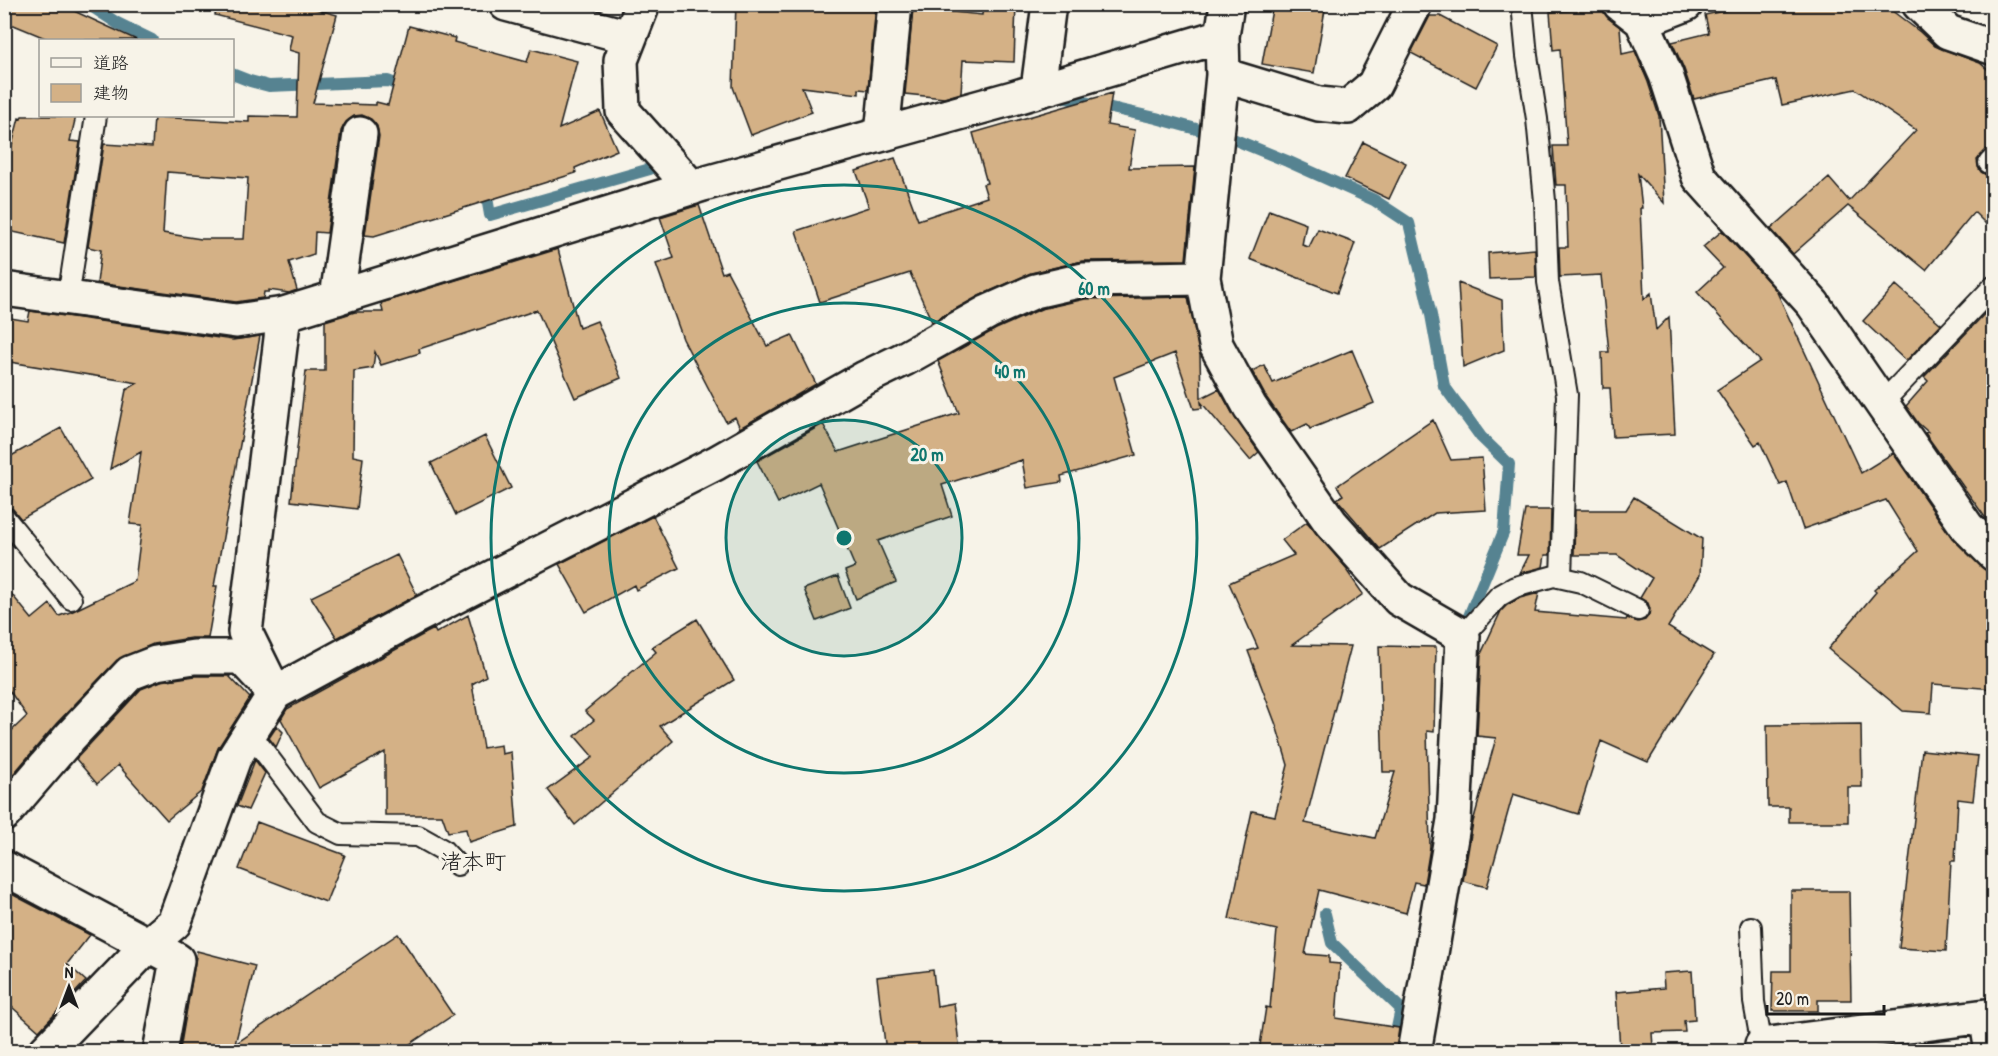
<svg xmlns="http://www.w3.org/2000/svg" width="1998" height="1056" font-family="'Patrick Hand','Klee One',sans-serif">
<rect width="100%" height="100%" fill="#f7f3e8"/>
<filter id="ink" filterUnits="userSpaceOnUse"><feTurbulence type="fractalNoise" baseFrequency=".0167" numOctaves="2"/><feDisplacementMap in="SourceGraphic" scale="12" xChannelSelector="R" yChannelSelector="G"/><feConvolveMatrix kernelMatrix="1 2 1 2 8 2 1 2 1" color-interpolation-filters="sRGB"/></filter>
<g filter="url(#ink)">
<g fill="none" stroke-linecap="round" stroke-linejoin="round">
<!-- stream -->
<path stroke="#578391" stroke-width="12" d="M88 4 117 23 152 40
M232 74 250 81 269 86 388 81 408 89
M1055 99 1062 97 1156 118 1233 139 1287 161 1374 200 1409 223 1431 315 1444 386 1481 437 1509 464 1504 531 1467 621
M485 186 490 215 650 169
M1325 914 1332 943 1401 1009 1394 1042"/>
</g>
<!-- building -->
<path fill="#d4b186" stroke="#1c1c1c" stroke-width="1.5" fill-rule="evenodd" d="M4 4H59L137 40H50L4 21Z
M217 4H298L337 15 313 103 376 105V102L388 105 409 26 455 38 454 42 527 62 531 49 577 61 559 129 600 111 617 150 575 168 576 173 374 236 365 235 379 136 377 126 371 119 362 115 354 116 346 122 341 131 327 233 315 232 314 254 289 262 297 290 289 293 269 290V292H264L263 298 236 302 97 283 101 250 88 247 104 144 152 147 154 117 249 122V116L297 117 299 53 289 50 292 35 215 15ZM167 172 248 178 244 239H201L163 233Z
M736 4 876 5 868 90 859 89V94L802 87 812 112 751 135 733 87Z
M983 4H1016L1014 62 963 60 961 93 944 98 905 94 913 8 982 15Z
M1273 4H1326L1314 73 1262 64Z
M1755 4H1883L1920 32 1935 46 1980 63 1994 75V146L1986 150 1977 160 1978 167 1981 172 1986 175 1994 174V232L1974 212 1926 270 1848 206 1793 254 1771 229 1829 178 1849 201 1916 130 1855 89 1782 105 1776 80 1694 99 1684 69 1672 42 1709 33 1705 15Z
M1602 8 1608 18 1620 27 1622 54 1635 51 1648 82 1659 116 1664 203 1638 174 1642 208H1640L1644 299 1651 293 1656 330 1669 317 1675 434 1613 437 1610 388H1603L1602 352H1609L1601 275 1560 277 1559 247H1568L1566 185H1556L1553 146H1567L1560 49 1553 50 1550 12Z
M1430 16H1440L1497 46 1476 87 1411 53Z
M1112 93 1107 125 1135 130 1129 168 1195 167 1186 260 1082 261 1031 273 979 296 932 322 910 273 820 302 796 231 869 207 856 171 895 158 918 220 987 197 983 184 987 183 973 133Z
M22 116H76L70 141 80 142 64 243 4 230V176L19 118 21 119Z
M1363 142 1406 163 1389 199 1345 178Z
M699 205 722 273 727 271 767 346 792 335 816 384 740 428 735 417 726 422 683 339 656 264 674 258 660 217Z
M1269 210 1306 224 1302 245 1309 247 1318 229 1355 243 1337 293 1250 259Z
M1722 231 1776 290 1861 473 1893 453 1952 538 1994 578V689L1933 684 1931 713 1903 711 1828 649 1876 592 1874 590 1918 551 1886 500 1803 529 1787 482 1780 485 1760 442 1755 445 1717 390 1760 361 1697 292 1723 268 1703 247Z
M558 249 579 328 597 321 621 378 575 398 537 310 419 349 420 353 381 365 375 352 373 368 354 371 353 456 363 458 357 509 291 501 306 371H325V321L355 312H383L381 303Z
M1535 249 1536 277 1489 279 1488 253Z
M1458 283 1502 300 1504 350 1463 367Z
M1896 285 1941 324 1906 361 1863 321Z
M1188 297 1200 355 1201 398 1219 389 1235 418 1259 452 1250 460 1201 402 1202 408 1194 409 1175 353 1114 377 1136 455 1061 476 1062 482 1027 488 1022 460 942 485 952 516 878 541 896 582 856 599 845 571 855 567 819 483 778 503 757 461 823 424 838 452 959 413 938 361 996 329 1041 309 1085 299Z
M1994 304V514L1987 520 1925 433 1928 432 1918 423 1906 406 1928 381 1924 377Z
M30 311 233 340 260 336 214 586H217L208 638H191L153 644 117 660 56 724 4 785V738L27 716 4 683V585L32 619 50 604 59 616 73 611 135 581 142 525 130 524 141 452 110 469 126 390 138 383 4 361V317L28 321Z
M1352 350 1374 403 1310 429 1307 424 1291 432 1266 397 1252 371 1264 365 1273 383Z
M1433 420 1451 460 1482 458 1486 510 1435 513 1380 549 1337 499 1343 495 1337 486Z
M61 428 91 480 21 519 13 509 4 505V460Z
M485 436 511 488 456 515 431 463Z
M1634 497 1702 539 1700 575 1668 627 1714 655 1648 762 1601 741 1578 814 1513 794 1487 887 1463 881 1473 822 1496 738 1477 736 1481 654 1501 611 1507 605 1520 598 1539 593 1535 612 1626 620 1627 618 1638 622 1645 620 1649 615 1650 609 1648 603 1640 598 1652 578 1617 555H1574L1575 510H1626Z
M1525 510H1551L1550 555H1545L1543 567 1520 573 1529 555H1517Z
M653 516 679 568 636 590 634 585 586 612 559 564Z
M1307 522 1348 570 1347 571 1363 594 1292 645 1351 646 1305 823 1375 838 1395 772H1383L1379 646 1436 647 1434 732 1427 731 1430 847 1424 884 1414 882 1406 913 1319 890 1305 954 1329 956V963L1340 964 1336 1018 1399 1028 1396 1052H1259L1266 1007 1270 1008 1277 930 1229 919 1252 811 1275 816 1288 765 1276 725 1248 651 1258 648 1229 583 1294 555 1282 540Z
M397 555 417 595 337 638 311 597Z
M838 576 850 608 817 621 804 589Z
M468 615 486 676 472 684 483 748 501 745 502 754 511 752 517 827 469 842 466 829 448 832 442 815H385V752L319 788 281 719 287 709 426 633 434 629 436 633Z
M697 619 734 680 660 726 673 741 575 825 548 790 593 757 575 736 594 720 585 711 656 652 652 647Z
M195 676H229L250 698 218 748 202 791 167 820 118 765 97 784 76 759 141 689 161 681Z
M1861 724 1862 787H1848V822H1789V807H1768L1767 725Z
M277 726 283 732 276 747 269 738Z
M1922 750 1978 756 1973 801 1958 799 1955 861H1951L1946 951 1899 948Z
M255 760 265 773 248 810 237 806Z
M257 822 345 855 326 902 239 869Z
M4 890 90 935 67 964 86 981 39 1031 4 1000Z
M1791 891H1849L1851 1000H1818V1011H1772L1773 971H1791Z
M398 934 453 1015 398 1052H189L180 1049 197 951 255 966 235 1044Z
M933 970 937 1006 954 1003 960 1052H886L877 977Z
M1692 971 1695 1020 1684 1021 1685 1032 1652 1033 1653 1047 1620 1048 1616 992 1664 988 1663 973Z"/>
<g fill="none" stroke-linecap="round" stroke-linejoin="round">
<defs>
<path id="service" d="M1522 4 1527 56 1537 119 1545 201 1548 282 1567 395 1561 577
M1989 163 1994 158
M68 298 96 116
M1882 403 1994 286
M4 517 71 599
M1463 636 1499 596 1515 587 1554 576 1581 582 1638 610
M250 733 317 822 341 834 418 836 443 850 457 865
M1751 927 1754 1002 1763 1052"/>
<path id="minor" d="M506 4 629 37
M643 4 621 60 623 111 692 188
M1227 4 1222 36 1223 75 1203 278 1216 345 1250 407 1331 523 1399 599 1463 636 1454 820 1414 1052
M1620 4 1642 21 1666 75 1699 177 1813 304 1967 527 1994 554
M1919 4 1948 32 1994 48
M1642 21 1686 4
M1223 75 1319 104 1348 107 1374 85 1415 4
M1038 89 1049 4
M882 134 895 4
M4 289 236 321 284 314
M337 298 360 134
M4 814 70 737 130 673 156 663 194 657H241L275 693 417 616 716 463 865 378 904 359 988 312 1035 291 1083 280 1203 278
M4 868 177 960 160 1052
M1762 1045 1986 1016 1992 1052
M45 1052 149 944 174 923 234 758 275 693 245 632 284 314 703 184 1013 98 1222 36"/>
</defs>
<!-- service casing -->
<use href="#service" stroke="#1c1c1c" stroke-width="24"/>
<!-- minor casing -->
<use href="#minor" stroke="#1c1c1c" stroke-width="38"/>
<!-- service -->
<use href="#service" stroke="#f7f3e8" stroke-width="20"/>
<!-- minor -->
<use href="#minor" stroke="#f7f3e8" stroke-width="33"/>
</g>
</g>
<!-- distance rings -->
<circle cx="844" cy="538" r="118" fill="#0f766e" fill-opacity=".12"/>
<g fill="none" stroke="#0f766e" stroke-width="3">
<circle cx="844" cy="538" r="118"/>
<circle cx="844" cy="538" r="235"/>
<circle cx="844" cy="538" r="353"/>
</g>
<g text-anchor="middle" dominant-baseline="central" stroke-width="6" stroke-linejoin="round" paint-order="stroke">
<!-- neighbourhood labels -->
<g font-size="22" fill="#1c1c1c" stroke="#f7f3e8">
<text x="473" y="861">渚本町</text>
</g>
</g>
<circle cx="844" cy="538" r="9" fill="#0f766e" stroke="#f7f3e8" stroke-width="3"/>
<g font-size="18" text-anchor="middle" font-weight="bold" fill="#0f766e" stroke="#f7f3e8" stroke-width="6" stroke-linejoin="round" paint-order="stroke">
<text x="1094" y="295">60 m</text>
<text x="1010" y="378">40 m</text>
<text x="927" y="461">20 m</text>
</g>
<!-- margin -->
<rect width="1998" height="1056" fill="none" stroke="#f7f3e8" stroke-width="24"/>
<rect x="12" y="12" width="1974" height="1032" fill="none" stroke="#1c1c1c" stroke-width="2" filter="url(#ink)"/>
<!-- legend -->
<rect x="39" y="39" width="195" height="78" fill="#f7f3e8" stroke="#9f9d96" stroke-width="1.5"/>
<rect x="51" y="58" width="30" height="9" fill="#f7f3e8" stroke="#9f9d96" stroke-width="1.5"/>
<text x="93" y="69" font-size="18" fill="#1c1c1c">道路</text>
<rect x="51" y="84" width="30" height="18" fill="#d4b186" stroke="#9f9d96" stroke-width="1.5"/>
<text x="93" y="99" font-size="18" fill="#1c1c1c">建物</text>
<!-- north arrow -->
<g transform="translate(69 987)" stroke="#f7f3e8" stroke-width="4.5" paint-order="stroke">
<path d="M0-4.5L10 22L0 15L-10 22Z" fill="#1c1c1c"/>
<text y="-9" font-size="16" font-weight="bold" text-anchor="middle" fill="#1c1c1c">N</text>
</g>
<!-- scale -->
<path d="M1767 1005v9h117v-9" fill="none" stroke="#1c1c1c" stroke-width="3"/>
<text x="1776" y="1005" font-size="18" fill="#1c1c1c" stroke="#f7f3e8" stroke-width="4.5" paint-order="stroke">20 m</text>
</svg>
